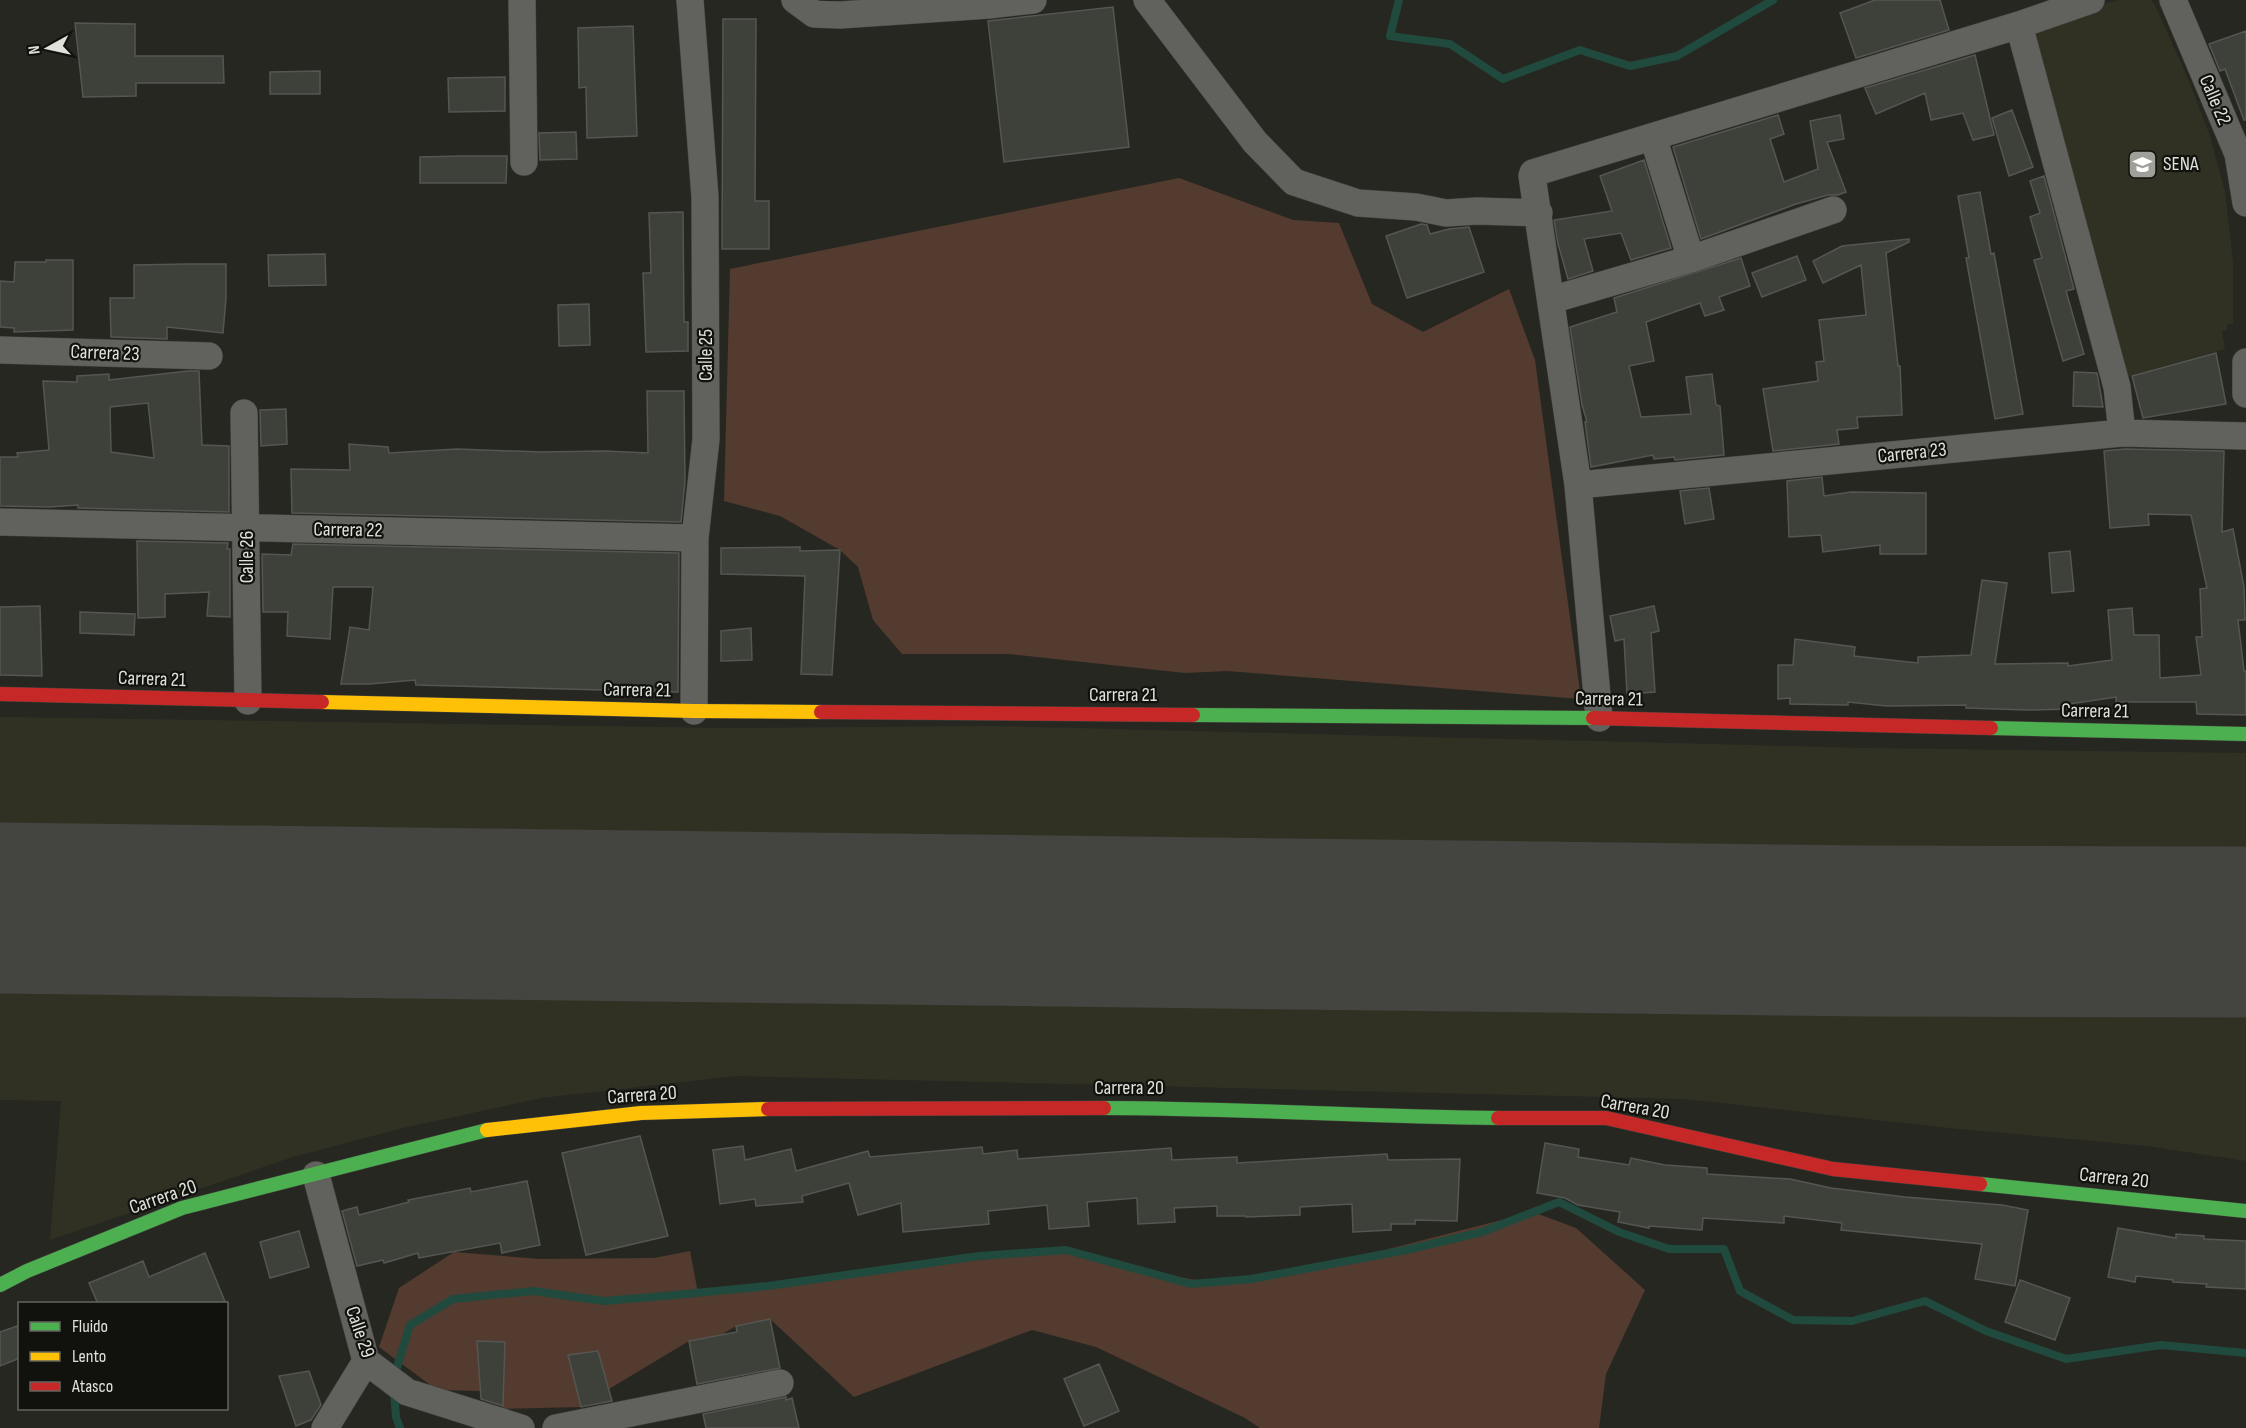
<svg xmlns="http://www.w3.org/2000/svg" width="2246" height="1428" font-family="'Sofia Sans Condensed',sans-serif">
<rect width="100%" height="100%" fill="#272722"/>
<!-- built -->
<path fill="#303023" d="M2120 0H2151L2155 5 2189 81 2210 136 2225 192 2233 262V324H2227V330L2222 331 2225 349 2122 378 2033 36 2041 19Z
M0 717 732 728 995 726 1867 748 2246 753V1161L2147 1146 1959 1129 1685 1099 736 1076 542 1098 403 1128 293 1157 50 1240 61 1101 0 1100Z"/>
<!-- green -->
<path fill="#543b2f" d="M1179 178 1293 220 1339 223 1372 304 1423 332 1509 289 1535 360 1581 699 1227 671 1185 673 1009 654H902L873 620 858 567 840 550 780 516 724 501 730 269Z
M1533 1212 1576 1228 1645 1290 1606 1374 1599 1428H1260L1245 1418 1096 1347 1032 1330 854 1397 770 1319 736 1326 721 1335 689 1341 609 1389 598 1351 569 1355 581 1407 503 1409 505 1342H478L480 1391 437 1390 379 1347 399 1288 454 1252 540 1259 654 1258 690 1251 698 1293 1066 1250 1137 1269 1206 1282 1326 1265Z"/>
<g fill="none" stroke-linecap="round" stroke-linejoin="round">
<!-- stream -->
<path stroke="#204a3e" stroke-width="8" d="M1399 0 1390 36 1450 44 1503 79 1580 50 1630 66 1677 56 1773 0
M394 1377 410 1325 453 1299 533 1291 604 1301 675 1295 768 1286 979 1256 1066 1250 1191 1284 1251 1279 1406 1250 1482 1232 1559 1202 1619 1232 1669 1249H1724L1740 1291 1793 1320 1852 1321 1925 1301 1986 1331 2066 1359 2161 1345 2246 1353
M394 1391 396 1417 400 1428"/>
<!-- runway -->
<path stroke="#444440" stroke-width="171" d="M0 908 1868 931 2246 932"/>
</g>
<!-- building -->
<path fill="#3d413a" stroke="#555652" stroke-width="1.5" fill-rule="evenodd" d="M1875 0H1940L1949 30 1856 58 1840 13Z
M1113 7 1129 147 1004 162 988 21Z
M723 19H756L755 201H769V249H722Z
M75 23 135 24V56H223L224 83H136V96L83 97Z
M633 26 637 136 587 138 586 87 579 88 578 28Z
M2246 31V120H2244L2225 69 2220 71 2209 44Z
M1975 55 1994 135 1973 140 1963 113 1931 120 1925 93 1876 114 1865 88Z
M320 71V94H270V72Z
M505 77V111L449 112 448 78Z
M2012 110 2033 167 2009 176 1992 118Z
M1778 115 1784 134 1770 139 1784 182 1818 169 1810 121 1840 115 1844 139 1827 142 1846 192 1838 195H1828L1796 204 1701 239 1673 147Z
M576 132 577 159 540 160 539 133Z
M462 156H507L506 183H420V157Z
M1644 160 1671 248 1631 260 1621 233 1584 239 1593 271 1568 279 1558 244 1554 220 1612 211 1600 176Z
M2044 176 2074 289 2066 291 2084 354 2063 361 2034 260 2042 258 2030 217 2040 213 2030 181Z
M1980 192 1991 254 1994 253 2023 414 1995 419 1966 258H1969L1958 196Z
M683 212 684 322H688V351L646 352 643 273H651L649 213Z
M1421 224 1427 225 1430 234 1449 229 1469 227 1484 272 1407 298 1386 236Z
M1909 239V242L1886 253 1898 366H1900L1902 415 1857 417 1858 428 1837 430 1839 444 1773 451 1763 389 1818 381 1816 362 1824 361 1819 320 1866 315 1861 265 1823 283 1813 261 1842 246Z
M325 254 326 285 269 286 268 255Z
M1797 256 1806 280 1762 297 1752 273Z
M1741 258 1750 286 1719 297 1724 310 1705 316 1700 303 1646 322 1654 361 1629 366 1641 417 1691 414 1686 377 1712 374 1716 405 1720 406 1724 455 1675 460 1674 457 1654 459 1653 455 1591 467 1585 422H1587L1582 405 1570 327 1617 312 1614 298Z
M46 260H73V330L14 332V328L0 327V281L14 282 15 262H46Z
M188 264H226V298L223 333 167 327V339L111 337 110 298H134V265Z
M589 304 590 345 559 346 558 305Z
M2216 353 2226 404 2143 418 2132 376Z
M188 371H199L202 445 229 446V512L78 508V505L49 507 0 506V457H18L17 453 49 450 43 381 77 382V376L109 374V380ZM148 403 154 458 111 452 110 407Z
M2074 372 2097 373 2103 407 2073 406Z
M647 391H684L685 481 681 522 292 513 291 469 350 470 349 444 388 447 389 453 457 449 541 452 604 451 648 453Z
M286 409 287 444 261 446 260 410Z
M2125 449 2224 451 2222 532 2233 529 2244 587 2245 620H2238L2244 671H2246V715L2197 714 2196 702H2116V697L2069 704V709L2027 710 1966 708V705L1887 706 1848 702V705L1790 704V698L1778 699V665H1793L1795 639 1855 647 1854 656 1918 663V657L1971 655 1982 580 2007 583 1995 664 2068 663V666L2112 660 2108 610 2132 608 2134 635H2159L2160 678 2201 675 2196 637H2202L2200 589 2207 588 2191 515 2148 514 2149 525 2110 528 2104 451Z
M1822 477 1824 496 1851 492 1926 493V554H1880V545L1823 552 1821 535 1789 537 1787 481Z
M1709 488 1714 519 1685 524 1680 491Z
M137 541 228 543 227 549H230V617L207 616 209 592 165 594V617L138 618Z
M293 544 679 553 678 692 416 685 415 680 369 684H341L350 627 369 630 373 587H333L330 639 287 636 288 612H263L262 554 291 555Z
M800 547V551L840 550 832 675 801 674 805 576 721 574V548Z
M2070 551 2074 591 2052 593 2049 553Z
M40 606 42 676 0 675V607Z
M1654 606 1659 631 1651 633 1655 692 1627 694 1624 639 1615 641 1610 616Z
M80 612 135 614 134 635 80 633Z
M751 628 752 660 721 661V631Z
M640 1136 668 1236 586 1255 562 1153Z
M1545 1143 1579 1149 1578 1157 1629 1165 1631 1158 1665 1165 1707 1168V1174L1790 1179 1831 1188 1905 1197 2002 1205 2028 1210 2015 1286 1975 1279 1982 1244 1841 1230 1842 1223 1784 1216V1223L1703 1218 1702 1230 1649 1226V1228L1618 1222 1620 1212 1578 1205 1565 1198 1537 1193Z
M743 1146 745 1160 791 1149 796 1171 868 1151 870 1157 982 1147 983 1154 1017 1150 1018 1159 1171 1148 1172 1160 1237 1157V1163L1387 1154 1388 1160 1460 1159 1457 1221 1415 1220V1224H1391V1230L1353 1232 1352 1204 1300 1207V1215L1246 1217V1216H1217V1206L1174 1208 1175 1222 1138 1224 1137 1198 1087 1202 1089 1226 1049 1229 1047 1205 988 1211 989 1224 903 1232 901 1203 858 1215 849 1183 802 1196 803 1202 756 1206 755 1199 720 1204 713 1150Z
M527 1181 540 1245 502 1253 500 1243 419 1258 418 1253 384 1263 383 1260 357 1266 342 1211 357 1207 359 1215 409 1202 408 1200 470 1188 471 1192Z
M2118 1228 2176 1238V1234L2204 1236V1239L2246 1241V1289L2206 1287 2207 1284 2173 1282V1280L2136 1276 2135 1282 2108 1277Z
M299 1231 309 1267 270 1278 260 1242Z
M205 1253 226 1304H98L89 1283 143 1261 149 1277Z
M2020 1280 2070 1298 2055 1340 2005 1322Z
M770 1319 780 1368 697 1384 689 1341 737 1332 736 1326Z
M20 1325V1358L0 1366V1332Z
M477 1341 505 1342 503 1406 481 1399Z
M598 1351 612 1401 581 1407 568 1355Z
M1099 1364 1119 1411 1084 1426 1064 1379Z
M309 1371 321 1405 311 1420 296 1426 279 1376Z
M786 1397V1400L792 1398 799 1428H706L703 1414Z"/>
<g fill="none" stroke-linecap="round" stroke-linejoin="round">
<defs>
<path id="street" d="M522 0 524 162
M690 0 705 197 706 439 695 538 694 711
M795 0 814 14 840 15 989 5 1033 0
M1147 0 1255 142 1294 182 1358 203 1416 207 1446 213 1477 211 1539 213
M2173 0 2238 154 2246 203
M2019 25 2117 387 2122 433
M1653 137 1691 259
M1551 300 1691 259 1833 210
M0 350 209 356
M2246 362V394
M244 413 248 701
M1578 485 2122 433 2246 436
M0 522 695 538
M1599 718 1578 485 1532 176 1533 173 2019 25 2091 0
M316 1175 366 1361 407 1392 521 1428
M325 1428 366 1361
M556 1428 780 1383"/>
<path id="fast" d="M1193 715 1593 718
M1991 728 2246 734
M1104 1108C1236 1108 1367 1117 1498 1118
M1980 1184 2246 1211
M0 1285 27 1271 182 1208 487 1130"/>
<path id="slow" d="M322 702 694 711 821 712
M487 1130 641 1113 768 1109"/>
<path id="jam" d="M0 694 322 702
M821 712 1193 715
M1593 718 1991 728
M768 1109 1104 1108
M1498 1118H1606L1833 1169 1980 1184"/>
</defs>
<!-- street casing -->
<use href="#street" stroke="#42423d" stroke-width="28"/>
<!-- fast casing -->
<use href="#fast" stroke="#42423d" stroke-width="15"/>
<!-- slow casing -->
<use href="#slow" stroke="#42423d" stroke-width="15"/>
<!-- jam casing -->
<use href="#jam" stroke="#42423d" stroke-width="15"/>
<!-- street -->
<use href="#street" stroke="#61615d" stroke-width="27"/>
<!-- fast -->
<use href="#fast" stroke="#4caf50" stroke-width="14"/>
<!-- slow -->
<use href="#slow" stroke="#ffc107" stroke-width="14"/>
<!-- jam -->
<use href="#jam" stroke="#c62828" stroke-width="14"/>
</g>
<!-- icons -->
<defs>
<symbol id="university-square" viewBox="-11 -11 22 22"><rect x="-9" y="-9" width="18" height="18" rx="4" fill="#9fa09a" stroke="#11110d"/><path d="M0-5L7-2L0 1L-7-2ZM-4 1L0 2.5L4 1V4Q0 6-4 4Z" fill="#fff"/></symbol>
</defs>
<g fill-rule="evenodd">
<use href="#university-square" x="2126" y="148" width="33" height="33"/>
</g>
<g text-anchor="middle" dominant-baseline="central" stroke-width="4.5" stroke-linejoin="round" paint-order="stroke">
<!-- street labels -->
<g font-size="20" fill="#e0e1db" stroke="#11110d">
<text transform="translate(2215 100) rotate(67)">Calle 22</text>
<text transform="translate(105 353) rotate(2)">Carrera 23</text>
<text transform="translate(706 355) rotate(-90)">Calle 25</text>
<text transform="translate(1912 453) rotate(-6)">Carrera 23</text>
<text transform="translate(348 530) rotate(1)">Carrera 22</text>
<text transform="translate(247 557) rotate(-90)">Calle 26</text>
<text transform="translate(152 679) rotate(2)">Carrera 21</text>
<text transform="translate(637 690) rotate(1)">Carrera 21</text>
<text x="1123" y="695">Carrera 21</text>
<text transform="translate(1609 699) rotate(1)">Carrera 21</text>
<text transform="translate(2095 711) rotate(1)">Carrera 21</text>
<text x="1129" y="1088">Carrera 20</text>
<text transform="translate(642 1095) rotate(-4)">Carrera 20</text>
<text transform="translate(1635 1107) rotate(10)">Carrera 20</text>
<text transform="translate(2114 1178) rotate(6)">Carrera 20</text>
<text transform="translate(163 1197) rotate(-19)">Carrera 20</text>
<text transform="translate(360 1332) rotate(71)">Calle 29</text>
</g>
<!-- poi labels -->
<g font-size="20" fill="#e0e1db" stroke="#11110d" text-anchor="start">
<text x="2163" y="164">SENA</text>
</g>
</g>
<!-- legend -->
<rect x="18" y="1302" width="210" height="108" fill="#11110d" stroke="#64645f" stroke-width="1.5"/>
<rect x="30" y="1322" width="30" height="9" fill="#4caf50" stroke="#64645f" stroke-width="1.5"/>
<text x="72" y="1332" font-size="18" fill="#e0e1db">Fluido</text>
<rect x="30" y="1352" width="30" height="9" fill="#ffc107" stroke="#64645f" stroke-width="1.5"/>
<text x="72" y="1362" font-size="18" fill="#e0e1db">Lento</text>
<rect x="30" y="1382" width="30" height="9" fill="#c62828" stroke="#64645f" stroke-width="1.5"/>
<text x="72" y="1392" font-size="18" fill="#e0e1db">Atasco</text>
<!-- north arrow -->
<g transform="translate(48 48) rotate(262)" stroke="#11110d" stroke-width="4.5" paint-order="stroke">
<path d="M0-4.5L10 22L0 15L-10 22Z" fill="#e0e1db"/>
<text y="-9" font-size="16" font-weight="bold" text-anchor="middle" fill="#e0e1db">N</text>
</g>
</svg>
